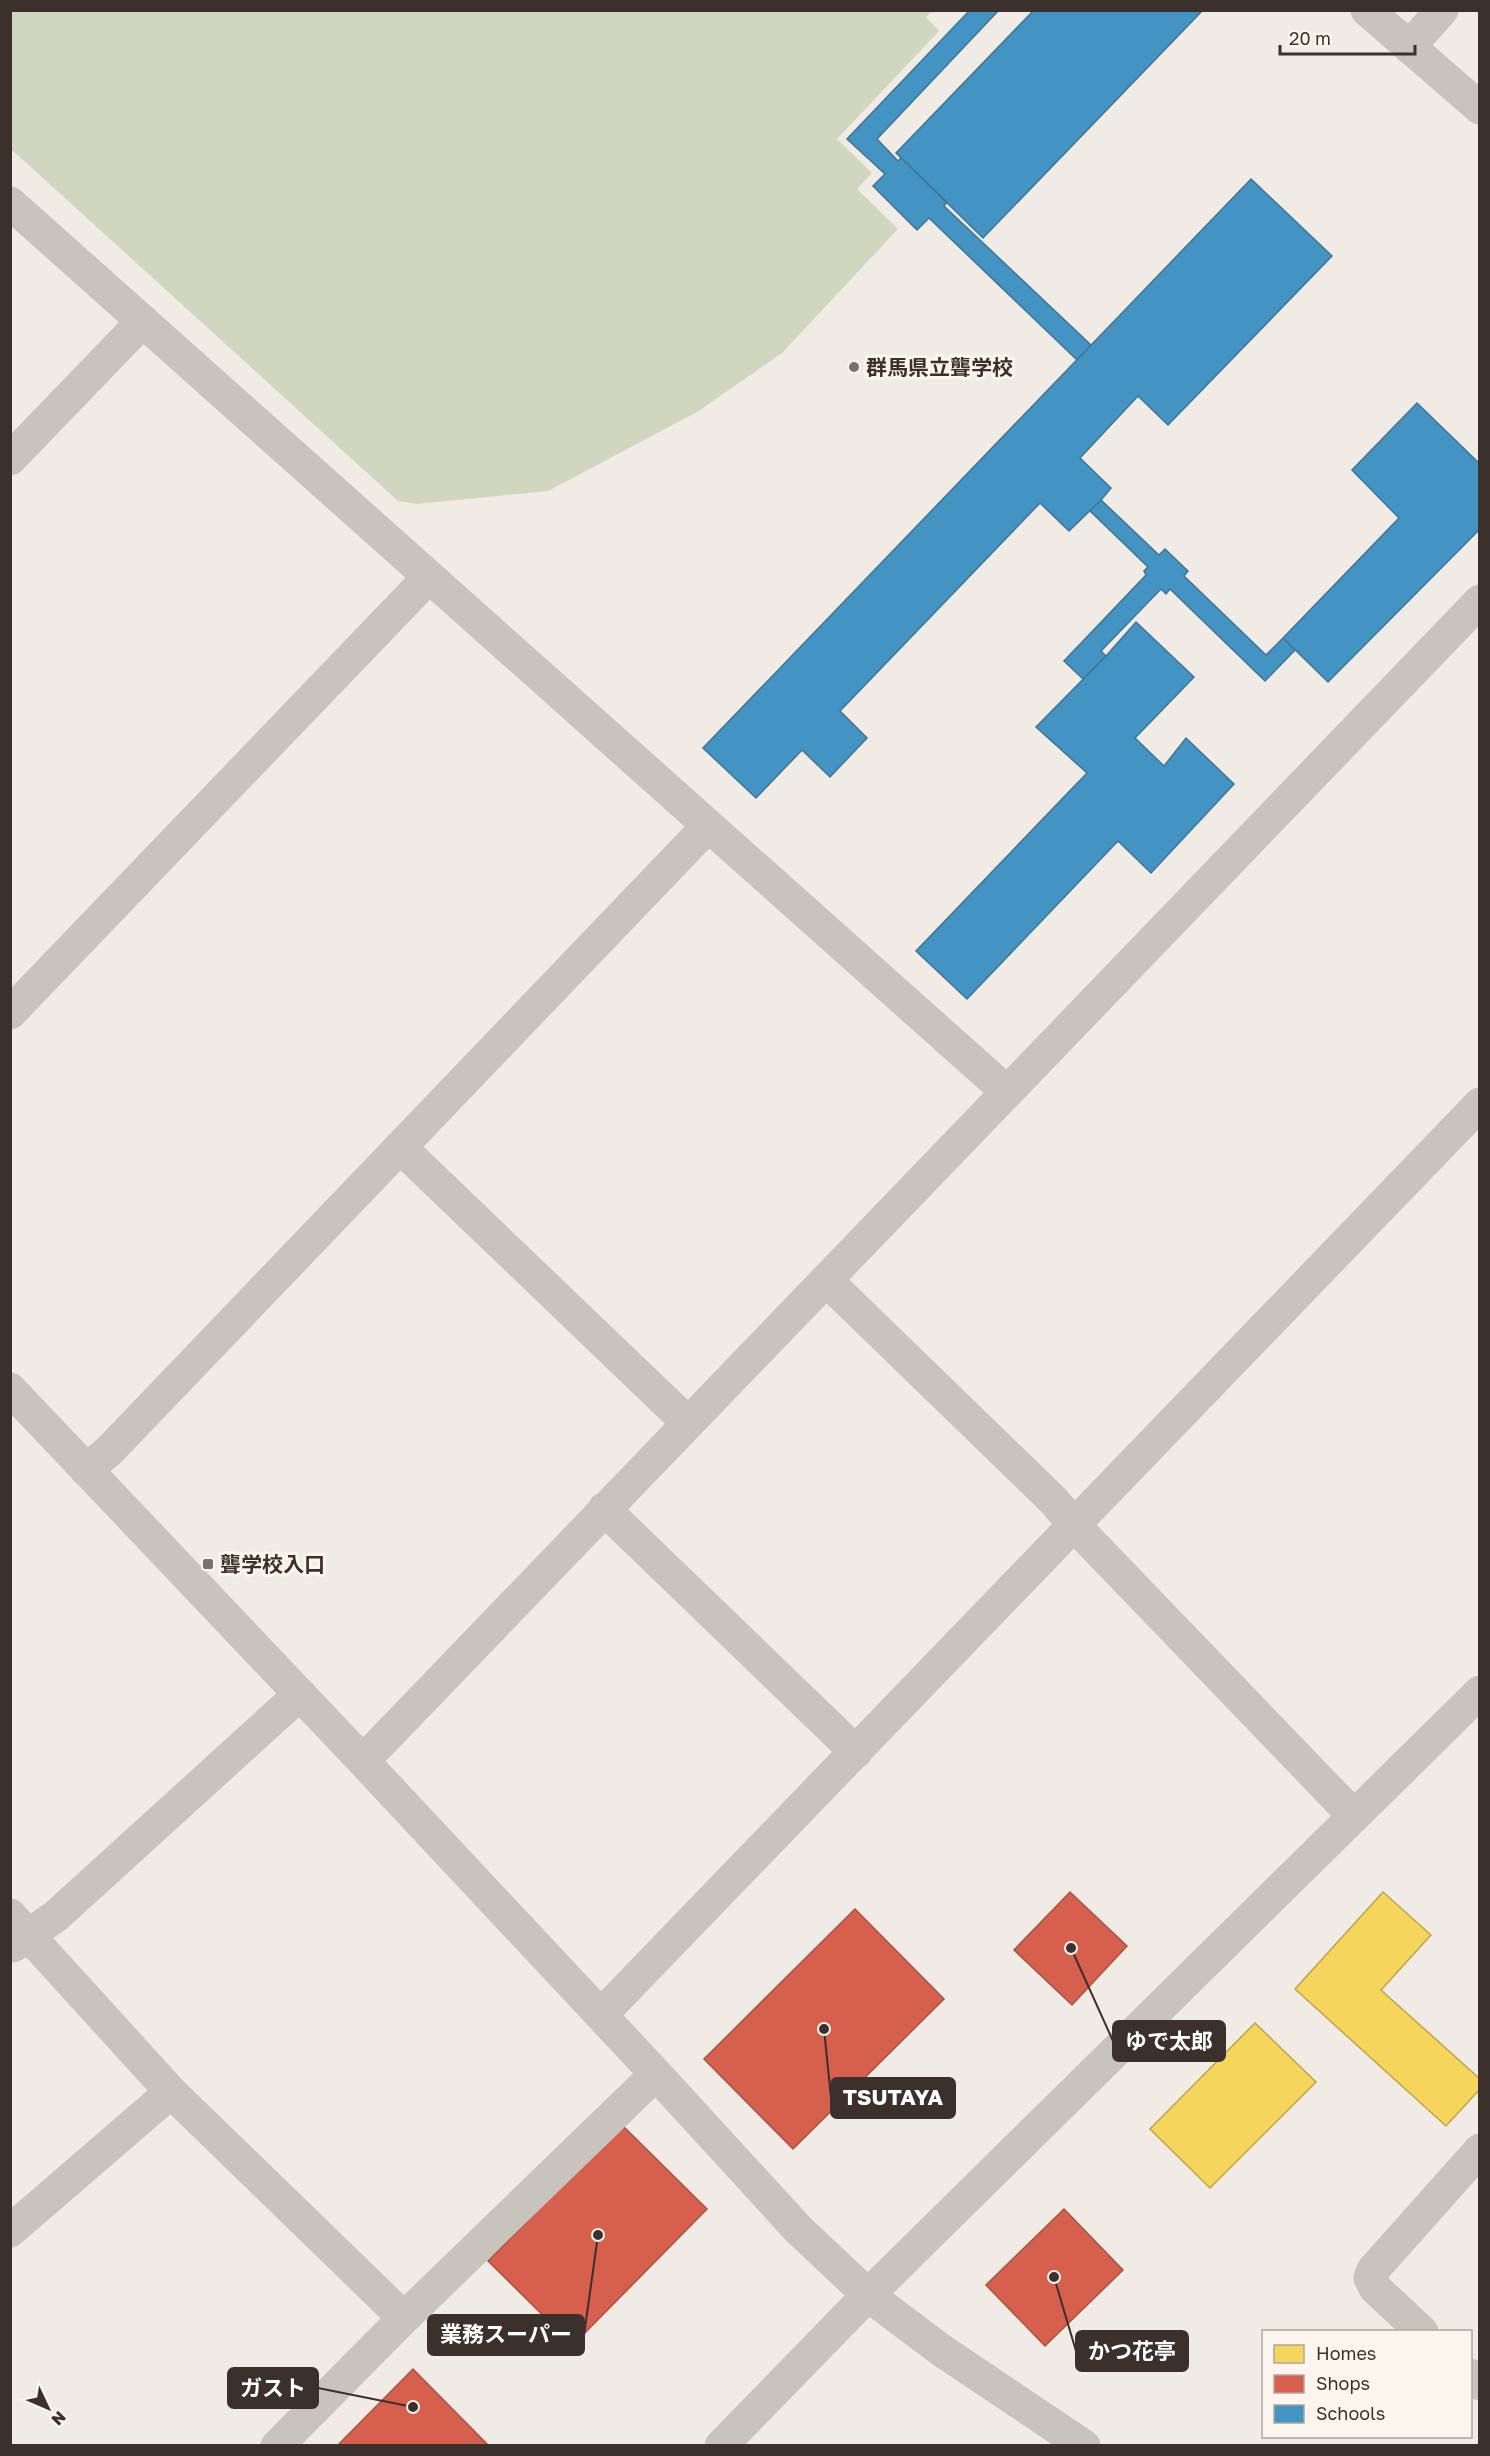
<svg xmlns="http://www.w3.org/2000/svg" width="1490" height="2456" font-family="'Golos Text','Noto Sans JP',sans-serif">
<rect width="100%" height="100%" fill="#f0ebe5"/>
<!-- green -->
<path fill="#d1d6bf" d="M932 11 926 17 939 31 837 139 872 173 857 189 898 229 782 353 697 412 548 491 417 504 398 501 11 149V11Z"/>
<!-- homes -->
<path fill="#f6d55c" stroke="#bea44d" stroke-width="1.5" d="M1383 1892 1431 1935 1381 1990 1480 2079V2089L1446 2126 1295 1989Z
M1255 2023 1316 2082 1210 2188 1150 2129Z"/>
<!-- shops -->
<path fill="#d6604d" stroke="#a85243" stroke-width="1.5" d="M1070 1892 1127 1946 1072 2005 1014 1950Z
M855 1909 944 1999 793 2149 704 2059Z
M622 2125 707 2209 573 2345 488 2261Z
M1064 2209 1123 2270 1045 2346 986 2285Z
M413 2369 489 2446H337Z"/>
<!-- schools -->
<path fill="#4393c3" stroke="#417595" stroke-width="1.5" d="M970 10H999L877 139 898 161 901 158 947 202 944 206 1091 345 1077 360 929 218 917 230 873 186 885 174 847 139Z
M1034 10H1203L983 238 896 153Z
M1251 179 1332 256 1168 425 1138 396 1080 458 1111 488 1101 500 1069 531 1040 503 840 711 867 738 830 777 802 750 756 798 703 748Z
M1417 403 1480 464V529L1328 682 1283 638 1399 518 1352 470Z
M1101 500 1159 555 1165 549 1188 571 1184 576 1266 655 1283 638 1295 650 1265 681 1170 589 1166 594 1161 589 1101 651 1106 656 1083 679 1064 661 1146 575 1144 571 1148 567 1090 511Z
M1136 622 1194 677 1135 738 1164 766 1186 738 1234 784 1151 873 1118 841 967 999 916 951 1087 773 1036 727 1106 656Z"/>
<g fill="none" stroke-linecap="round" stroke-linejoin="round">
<!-- minor -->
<path stroke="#c9c3be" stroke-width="33" d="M1367 10 1480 108
M1409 47 1442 10
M10 203 1006 1091
M10 459 143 321
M10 1013 429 577
M400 1147 688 1423
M826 1280 1054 1501 1074 1525 1354 1816
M10 1389 363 1761 656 2074 798 2229 868 2295 941 2350 1084 2446
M86 1470 109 1451 708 826
M604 1509 856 1752
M363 1761 1480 601
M10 1915 171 2092 404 2318
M13 1946 56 1916 300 1694
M601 2015 1480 1104
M10 2231 171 2092
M1422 2332 1375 2288 1370 2278 1373 2270 1480 2150
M1470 2375 1480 2384
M277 2446 404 2318 656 2074
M721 2446 868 2295 1480 1692"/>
</g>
<!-- markers -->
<g fill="#7a716c" stroke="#fbf5ee" stroke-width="2">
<circle cx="854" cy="367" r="6"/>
<rect x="202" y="1558" width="12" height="12" rx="3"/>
</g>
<g text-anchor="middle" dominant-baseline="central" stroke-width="6" stroke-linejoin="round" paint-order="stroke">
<!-- poi labels -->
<g font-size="21" font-weight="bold" fill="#3b302b" stroke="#fbf5ee" text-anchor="start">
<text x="866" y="367">群馬県立聾学校</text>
<text x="220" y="1564">聾学校入口</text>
</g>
</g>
<!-- callouts -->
<path fill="none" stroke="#3b302b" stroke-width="2" d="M1071 1948L1113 2041M824 2029L831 2098M598 2235L584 2335M1054 2277L1076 2351M413 2407L318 2388"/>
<g fill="#3b302b" stroke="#fbf5ee" stroke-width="2">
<circle cx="1071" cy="1948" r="6"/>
<circle cx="824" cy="2029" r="6"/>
<circle cx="598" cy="2235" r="6"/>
<circle cx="1054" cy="2277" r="6"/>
<circle cx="413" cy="2407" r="6"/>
</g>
<g fill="#3b302b" stroke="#3b302b" stroke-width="2">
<rect x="1113" y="2021" width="112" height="40" rx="6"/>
<rect x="831" y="2078" width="124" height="40" rx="6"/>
<rect x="428" y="2315" width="156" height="40" rx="6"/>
<rect x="1076" y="2331" width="112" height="40" rx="6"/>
<rect x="228" y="2368" width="90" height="40" rx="6"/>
</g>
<g font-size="22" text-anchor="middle" font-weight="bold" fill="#fff">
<text x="1169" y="2049">ゆで太郎</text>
<text x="893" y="2105">TSUTAYA</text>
<text x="506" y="2342">業務スーパー</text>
<text x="1132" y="2359">かつ花亭</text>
<text x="273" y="2396">ガスト</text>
</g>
<!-- border -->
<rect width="1490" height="2456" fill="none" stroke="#3b302b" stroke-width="24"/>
<!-- legend -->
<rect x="1262" y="2330" width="210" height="108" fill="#fbf5ee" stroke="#aea6a0" stroke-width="1.5"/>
<rect x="1274" y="2345" width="30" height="18" fill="#f6d55c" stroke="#aea6a0" stroke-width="1.5"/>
<text x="1316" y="2360" font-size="18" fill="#3b302b">Homes</text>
<rect x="1274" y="2375" width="30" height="18" fill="#d6604d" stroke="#aea6a0" stroke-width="1.5"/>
<text x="1316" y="2390" font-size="18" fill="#3b302b">Shops</text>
<rect x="1274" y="2405" width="30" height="18" fill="#4393c3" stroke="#aea6a0" stroke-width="1.5"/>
<text x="1316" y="2420" font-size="18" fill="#3b302b">Schools</text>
<!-- north arrow -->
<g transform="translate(48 2408) rotate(134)" stroke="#fbf5ee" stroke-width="4.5" paint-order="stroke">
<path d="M0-4.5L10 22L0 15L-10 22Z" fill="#3b302b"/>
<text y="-9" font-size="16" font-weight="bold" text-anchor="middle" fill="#3b302b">N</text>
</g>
<!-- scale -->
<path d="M1280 45v9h135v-9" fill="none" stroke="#3b302b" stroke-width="3"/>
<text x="1289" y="45" font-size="18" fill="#3b302b" stroke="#fbf5ee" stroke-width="4.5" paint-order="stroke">20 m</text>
</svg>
